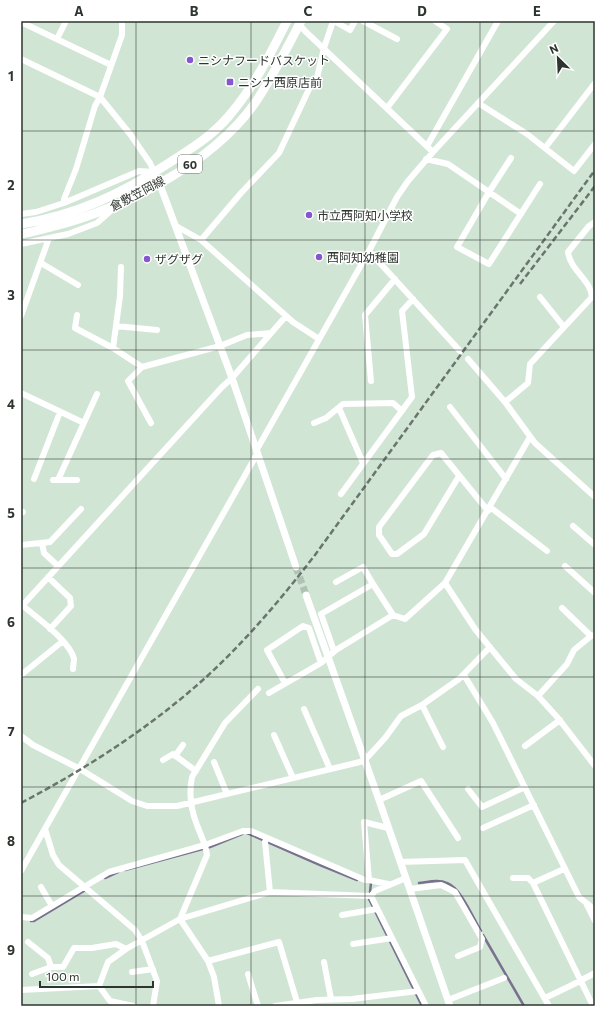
<svg xmlns="http://www.w3.org/2000/svg" width="616" height="1027" font-family="Commissioner,'Noto Sans JP',sans-serif">
<rect width="100%" height="100%" fill="#d1e5d5"/>
<g fill="none" stroke-linecap="round" stroke-linejoin="round">
<!-- stream -->
<path stroke="#79728f" stroke-width="2.5" d="M247 833 320 865 357 880
M125 870 210 847 242 834
M105 878 118 872
M419 883C428 882 439 879 447 883 461 888 473 918 481 931
M370 892 371 883
M369 899 422 1006
M31 921H34L84 891
M483 935 524 1006"/>
<!-- tertiary-tunnel -->
<path stroke="#b0c2b4" stroke-width="7" stroke-dasharray="7 3.5" stroke-linecap="butt" d="M296 567 306 595"/>
<!-- minor -->
<path stroke="#fff" stroke-width="6" d="M334 21 350 30 355 21
M363 21 397 39
M23 23 111 65
M298 23 305 31 433 152
M57 39 66 21
M21 59 100 97 130 134 150 163 159 182
M478 103 527 134 574 171 595 144
M387 108 447 29 435 21
M427 146 498 21
M545 148 595 83
M511 158 489 192 457 247 489 264 540 184
M426 159 448 164 521 214
M64 203V199L76 169 95 106 100 97 122 35V21
M21 214 36 212 64 203 139 171 153 172
M176 226 201 240 293 322 319 339
M201 240 241 193 279 153 310 87 316 82 324 48 333 21
M21 244 68 234 97 223 114 208
M369 251 460 351
M41 263 78 285
M540 297 564 327
M77 315 75 328 113 348 142 367 220 346 247 335 271 333
M21 316 49 238
M116 326 157 330
M113 348 120 296 121 267
M468 359 505 402 535 443 595 497
M142 367 128 381 151 423
M371 381 365 315 395 279
M21 393 84 423
M505 402 528 383 530 364 592 297C591 280 570 270 568 252L589 226 595 222
M450 407 506 479
M339 408 363 463
M314 423 326 418 343 404 393 403 402 411
M256 451 369 251 397 197 408 181 433 152 554 21
M459 476 424 534 397 554H392L379 535V527L433 455 441 453 488 511
M34 479 60 412
M53 480H77
M58 480 97 394
M341 494 412 397 402 311 413 299
M490 507 547 551
M21 513 23 512
M573 526 595 545
M42 543 44 553 58 566
M21 545 50 542 81 509
M565 566 595 593
M48 577 70 598 71 606 50 629
M336 582 363 567 373 584
M445 583 475 629 516 679 538 696 558 718 595 766
M22 605C36 617 70 641 74 659 74 662 73 666 73 669
M21 607 222 387 232 378 286 316
M562 608 591 636
M334 651 321 614 373 584 393 615 405 619 445 583 530 437
M21 675 63 641
M464 675 493 723 579 897 595 910
M285 683 267 650 303 626 309 628 321 663
M269 693 321 663 336 650 393 615
M538 696 567 664 574 650 591 636 595 635
M422 705 443 747
M304 709 330 769
M274 735 293 778
M21 736 33 745 80 769 132 801 147 806H177L364 761 385 738 401 716 422 705 459 679 490 647
M525 746 560 720
M175 756 183 745
M163 760 173 754 196 771
M214 762 227 794
M468 789 482 807 525 787
M379 800 421 781 458 838
M388 828 364 822 369 880 388 884
M483 828 534 805
M45 829 53 855 59 865 135 930 142 941 157 981 153 1006
M265 842 270 892
M400 862 465 860 549 1006
M21 871 257 454
M513 878H528L533 883 593 1006
M533 883 564 869
M41 887 52 906
M410 889 441 885 455 892 482 939 480 947 458 956
M371 896 426 1006
M371 896 375 891 406 878
M587 905 595 921
M342 915 377 909
M21 917 32 918 109 872 205 845 243 831H251L365 880H369
M28 942 48 958 51 967
M353 944 392 938
M208 961 279 942 297 1002
M324 962 331 999
M132 972 153 969
M32 974 51 967H63L74 948H92L116 944 126 949
M248 974 258 1006
M99 986 110 1001 133 1006
M21 990 99 986 108 962 126 949 180 919 270 892 371 896
M545 998 570 986 595 973
M448 1000 504 978
M219 1006 214 977 208 961 180 919 207 855C206 844 200 834 197 825 191 810 189 792 192 777L225 723 258 689
M275 1006 317 1000 352 999 418 991"/>
<!-- tertiary -->
<path stroke="#fff" stroke-width="7" d="M159 182 232 378 296 567
M306 595 379 800 450 1006"/>
<!-- primary -->
<path stroke="#fff" stroke-width="9" d="M21 224C77 215 121 194 169 163 190 149 211 137 228 117 253 88 270 55 287 21
M21 234C31 233 41 229 51 227 122 209 211 165 255 103 272 78 287 48 301 21"/>
<!-- rail -->
<path stroke="#6a766c" stroke-width="2.5" stroke-dasharray="6 3" stroke-linecap="butt" d="M520 284 595 186
M21 803C87 768 148 729 204 679 245 642 281 599 315 555L595 170"/>
</g>
<!-- grid -->
<path fill="none" stroke="#2d352e" stroke-width="1" stroke-opacity="0.55" d="M136 21V1006M251 21V1006M365 21V1006M480 21V1006M21 131H595M21 240H595M21 350H595M21 459H595M21 568H595M21 677H595M21 787H595M21 896H595"/>
<!-- markers -->
<g fill="#8456cf" stroke="#fff" stroke-width="1.5">
<circle cx="190" cy="60" r="4"/>
<rect x="226" y="78" width="8" height="8" rx="2"/>
<circle cx="309" cy="215" r="4"/>
<circle cx="319" cy="257" r="4"/>
<circle cx="147" cy="259" r="4"/>
</g>
<g text-anchor="middle" dominant-baseline="central" stroke-width="3" stroke-linejoin="round" paint-order="stroke">
<!-- shield labels -->
<rect fill="#fff" stroke="#6c726d" stroke-width="1" x="178" y="155" width="24" height="18" rx="3"/>
<g font-size="11" font-weight="bold" fill="#2d352e">
<text x="190" y="164">60</text>
</g>
<!-- poi labels -->
<g font-size="12" fill="#2d352e" stroke="#fff" text-anchor="start">
<text x="198" y="60">ニシナフードバスケット</text>
<text x="238" y="82">ニシナ西原店前</text>
<text x="317" y="215">市立西阿知小学校</text>
<text x="327" y="257">西阿知幼稚園</text>
<text x="155" y="259">ザグザグ</text>
</g>
<!-- street labels -->
<g font-size="12" fill="#2d352e" stroke="#fff">
<text transform="translate(137 193) rotate(-28)">倉敷笠岡線</text>
</g>
</g>
<!-- border -->
<rect width="616" height="1027" fill="none" stroke="#ffffff" stroke-width="44"/>
<!-- north arrow -->
<g transform="translate(558 58) rotate(336)" stroke="#ffffff" stroke-width="3" paint-order="stroke">
<path d="M0-3L7 15L0 10L-7 15Z" fill="#2d352e"/>
<text y="-6" font-size="11" font-weight="bold" text-anchor="middle" fill="#2d352e">N</text>
</g>
<!-- scale -->
<path d="M40 981v6h113v-6" fill="none" stroke="#2d352e" stroke-width="2"/>
<text x="46" y="981" font-size="12" fill="#2d352e" stroke="#ffffff" stroke-width="3" paint-order="stroke">100 m</text>
<rect x="22" y="22" width="572" height="983" fill="none" stroke="#2d352e" stroke-width="1.5"/>
<g font-size="13" text-anchor="middle" font-weight="bold" fill="#2d352e">
<text x="79" y="16">A</text>
<text x="194" y="16">B</text>
<text x="308" y="16">C</text>
<text x="422" y="16">D</text>
<text x="537" y="16">E</text>
<text x="11" y="81">1</text>
<text x="11" y="190">2</text>
<text x="11" y="300">3</text>
<text x="11" y="409">4</text>
<text x="11" y="518">5</text>
<text x="11" y="627">6</text>
<text x="11" y="736">7</text>
<text x="11" y="846">8</text>
<text x="11" y="955">9</text>
</g>
</svg>
